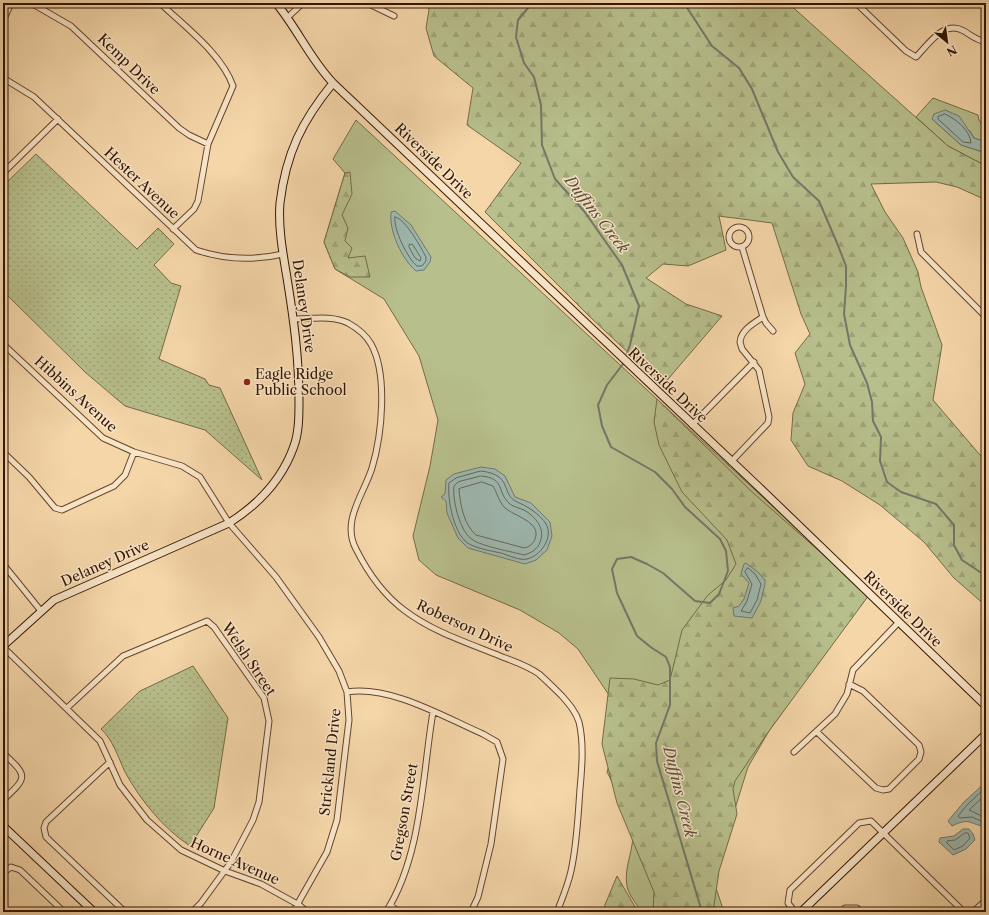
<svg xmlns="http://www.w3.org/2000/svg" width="989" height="915" font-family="'Libre Caslon Text',serif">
<defs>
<pattern id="forest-firs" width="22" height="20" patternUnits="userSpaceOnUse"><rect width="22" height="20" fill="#b7bf8c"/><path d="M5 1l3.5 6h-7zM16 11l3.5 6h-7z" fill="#9ea377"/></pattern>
<pattern id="park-dots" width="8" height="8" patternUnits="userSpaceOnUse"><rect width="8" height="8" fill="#b7bf8c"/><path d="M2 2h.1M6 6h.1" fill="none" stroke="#9ea377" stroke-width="1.8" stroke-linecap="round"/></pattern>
</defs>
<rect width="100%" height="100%" fill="#f5d6a9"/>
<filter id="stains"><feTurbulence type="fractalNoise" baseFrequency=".005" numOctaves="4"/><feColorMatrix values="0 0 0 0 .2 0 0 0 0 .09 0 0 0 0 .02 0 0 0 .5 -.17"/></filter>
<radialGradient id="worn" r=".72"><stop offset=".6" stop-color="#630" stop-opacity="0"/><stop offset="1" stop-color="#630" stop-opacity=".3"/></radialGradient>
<!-- green -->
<path fill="#b7bf8c" stroke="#756a46" d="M933 98 978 115 979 120 986 131V147L983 146V141L974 138 970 131 932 119 961 145 986 153V166L948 146 916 117Z
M356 120 866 593 769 731 748 767 713 879 724 912H642C637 905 628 894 627 886 623 866 636 848 632 828 627 809 616 790 607 772L611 758 613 701 578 649 559 633 520 610 436 575 419 560 413 536 430 466 438 420 419 356 384 299 335 269 324 242 345 173 333 159Z"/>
<!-- forest -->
<path fill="url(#forest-firs)" stroke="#756a46" d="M427 3H788L948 146 986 166V200L957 187 936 182 871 184 885 212 903 238 918 272 921 287 942 345 933 400 986 462V606L954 578 924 542 880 505 842 481 808 466 791 440 793 413 805 384 795 353 810 334 801 314 772 223 719 216 726 250 688 266 663 264 646 278 686 304 722 316 663 385 590 317 485 212 521 163 467 125 473 88 434 56 426 28 429 10Z
M350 172 352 194 342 215 348 228 345 241 352 248 348 258 365 256 370 277H350L335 269 324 242 345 173Z
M657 399 751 491 869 595 769 731 735 781 733 789 737 814 719 871 713 912H653L654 892 617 803 602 744 610 678 634 679 658 685 670 680 682 630 708 595 726 580 736 564 727 540 682 492 659 445 654 422Z
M617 876 638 912H602Z"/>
<!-- park -->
<path fill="url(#park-dots)" stroke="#756a46" d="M36 154 137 249 158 228 174 244 154 265 171 283 181 286 159 359 205 379 209 385 220 388 262 480 205 430 125 406 85 372 3 291V186Z
M193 666 228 718 214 808 190 846C163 828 141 801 125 772 118 757 113 740 101 729L140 691Z"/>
<!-- water -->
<path fill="#9db8af" stroke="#737769" d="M945 110 959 116 974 138 983 141V146L986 147V153L961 145 932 119 934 114Z
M395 211 411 225 431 257 430 262 424 270 416 271C402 259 389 232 391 212Z
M481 467 495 469 505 476 515 497 531 503 550 522 552 536 547 550 536 560 525 564 468 548 458 538 447 513 446 501 441 497 445 494 446 480 454 474Z
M746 563 758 572 765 580V584L761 601 752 618 734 616 733 608 739 606 744 599 749 583 741 574 744 564Z
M986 782V826C970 826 972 816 952 826L948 821 964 802Z
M963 829H969L973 834 975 840 966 849 953 855 939 842 940 838 954 836Z"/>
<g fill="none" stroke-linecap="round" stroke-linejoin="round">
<!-- shore -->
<path stroke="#686658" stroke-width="1" d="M945 114C956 119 970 130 971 143L963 142 938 119V117Z
M395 217C406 219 421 248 426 257V261L422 266H417C408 259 393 229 395 217Z
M410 244 413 245 421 258 420 261 415 258 409 247Z
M481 471C514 475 500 494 517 502 527 506 540 514 546 524 554 538 540 556 527 559 520 561 508 555 501 553 491 551 480 549 471 545 454 538 447 499 449 483L456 478Z
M481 476C506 478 496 492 510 504 514 507 519 508 524 510 535 516 546 529 540 542 538 549 531 553 524 555 513 552 481 546 473 540 460 533 452 499 454 486L458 482Z
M482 482 493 486C497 493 499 502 505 508 514 516 542 522 535 539 533 544 529 547 524 548L476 535C464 525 460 504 459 489Z
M748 568 755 574 761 584 757 600 750 613 741 611 747 601 752 584 745 572Z
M986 787 967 805 958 816 960 818 972 817 986 823
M986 794 969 810 986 818
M965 833H968L970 838 963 846 954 850 947 843V841L955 840Z"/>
<!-- stream -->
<path stroke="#737769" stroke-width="2" d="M532 3 518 20 516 37 524 63 534 77 541 105 542 145 555 179 584 211 622 265 639 306 630 345 623 364 607 385 598 405 602 426 611 447 655 472 672 489 685 507 720 539 726 551 728 571 719 594 710 603 695 601 663 573 647 564 631 557 617 559 612 569 617 593 637 636 652 648 666 657 670 667V705L656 743 657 761 702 912
M684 3 712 46 739 68 752 89 778 152 793 177 819 201 837 243 846 266V286L844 314 850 345 867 383 872 402 873 421 881 437 880 461 887 482 901 492 936 504 954 525V545L962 560 986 576
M687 5 710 3"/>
<defs>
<path id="street" d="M31 3 71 26 179 128 189 135 208 144
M160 3C184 26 222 54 233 86L208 144 198 201 194 209 173 229
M367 3 394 16
M856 3 906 51 916 57C928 45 944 19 964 31 972 36 976 40 986 42
M288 17 303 3
M3 21 11 3
M3 78 34 97 196 250C226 260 253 261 283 254
M3 173 58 119
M729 237a10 10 0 1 1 20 0a10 10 0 1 1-20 0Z
M917 234 921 252 986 317
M763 317 766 323 773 331
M293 319C311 319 332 315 348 323 357 328 366 335 371 344 388 374 382 435 372 468 364 494 341 521 356 549 367 571 384 595 404 610 431 631 468 643 500 656 513 661 528 666 539 674 547 681 555 689 562 696 569 704 576 712 579 722 584 743 582 767 580 789 578 816 577 844 571 871 568 885 562 899 557 912
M3 344 103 438 134 452 182 466 200 477 229 523 276 577 319 637 339 671 347 692 349 720 337 820 327 852 293 912
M692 425 754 362
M3 452 29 477 55 508 62 510 114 486 125 475 134 452
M731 462 768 423 769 417 759 370 742 349 740 342C741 330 754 323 763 317L742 247
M3 564 41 611
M3 647 100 741 120 785 147 820 181 850 225 871 261 884 299 905 307 912
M347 692C390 685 444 717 483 734L497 742 503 759 491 844 478 897 471 912
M67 708 123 656 207 621 214 627 264 698 269 721 259 802 253 820 231 862 201 903 192 912
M817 732 876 788 883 790 889 789 919 759 921 752 919 745 863 691 849 684
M794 752 835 714 847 694 853 670 898 623
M3 753C28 776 28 777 3 800
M110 762 46 822 44 828 46 837 125 912
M3 873 11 867 20 870 64 912
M390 905 399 912
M386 912C422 856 422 777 433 712
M795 912 788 903 790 890 859 823 871 821 964 912
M841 912 845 908H857L861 912
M973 912 986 900"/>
<path id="secondary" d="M276 3C297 28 310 59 333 83L762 490 986 706
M3 646 54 600 229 523C259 504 282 480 294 446 299 432 299 416 299 401 299 358 294 321 287 278 283 254 278 227 280 203 286 153 302 121 333 83
M3 826 94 912
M801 912 986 734"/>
</defs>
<!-- street casing -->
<use href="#street" stroke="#64452a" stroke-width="7"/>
<!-- secondary casing -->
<use href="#secondary" stroke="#331500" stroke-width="9"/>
<!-- street -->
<use href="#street" stroke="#f8e4c7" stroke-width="5"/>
<!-- secondary -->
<use href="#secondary" stroke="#f8e4c7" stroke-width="7"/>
</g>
<!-- markers -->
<circle fill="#8f2418" stroke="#f8e4c7" stroke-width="1.5" cx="247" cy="382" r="4"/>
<g text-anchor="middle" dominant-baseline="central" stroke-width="3" stroke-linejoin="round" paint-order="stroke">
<!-- street labels -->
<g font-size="14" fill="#331500" stroke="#f8e4c7">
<text transform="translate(129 64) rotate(44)">Kemp Drive</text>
<text transform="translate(434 161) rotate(44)">Riverside Drive</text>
<text transform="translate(142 183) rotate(43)">Hester Avenue</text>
<text transform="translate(304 306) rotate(82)">Delaney Drive</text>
<text transform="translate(668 385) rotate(43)">Riverside Drive</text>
<text transform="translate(76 394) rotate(42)">Hibbins Avenue</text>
<text transform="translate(105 563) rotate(-24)">Delaney Drive</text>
<text transform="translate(903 609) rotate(44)">Riverside Drive</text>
<text transform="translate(465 626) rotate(25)">Roberson Drive</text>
<text transform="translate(249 659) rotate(56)">Welsh Street</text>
<text transform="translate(330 762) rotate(-84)">Strickland Drive</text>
<text transform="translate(404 812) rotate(-80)">Gregson Street</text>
<text transform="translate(235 861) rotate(24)">Horne Avenue</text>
</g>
<!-- poi labels -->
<g font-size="14" fill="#331500" stroke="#f8e4c7" text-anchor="start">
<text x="255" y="374">Eagle Ridge<tspan x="255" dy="16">Public School</tspan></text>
</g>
<!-- water labels -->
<g font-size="15" font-style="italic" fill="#584e3d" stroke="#f8e4c7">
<text transform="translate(597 214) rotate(52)">Duffins Creek</text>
<text transform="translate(680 792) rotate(76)">Duffins Creek</text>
</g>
</g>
<!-- margin -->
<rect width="989" height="915" fill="none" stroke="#f5d6a9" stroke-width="16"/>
<rect x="4" y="4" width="981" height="907" fill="none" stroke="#331500" stroke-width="2"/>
<rect x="8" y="8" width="973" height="899" fill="none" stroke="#331500"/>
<!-- north arrow -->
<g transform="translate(947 42) rotate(151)" stroke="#f8e4c7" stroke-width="3" paint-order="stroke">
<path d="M0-3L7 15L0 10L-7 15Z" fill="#331500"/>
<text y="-6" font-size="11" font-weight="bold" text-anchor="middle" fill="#331500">N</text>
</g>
<rect width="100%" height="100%" filter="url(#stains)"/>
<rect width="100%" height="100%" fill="url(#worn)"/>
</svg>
